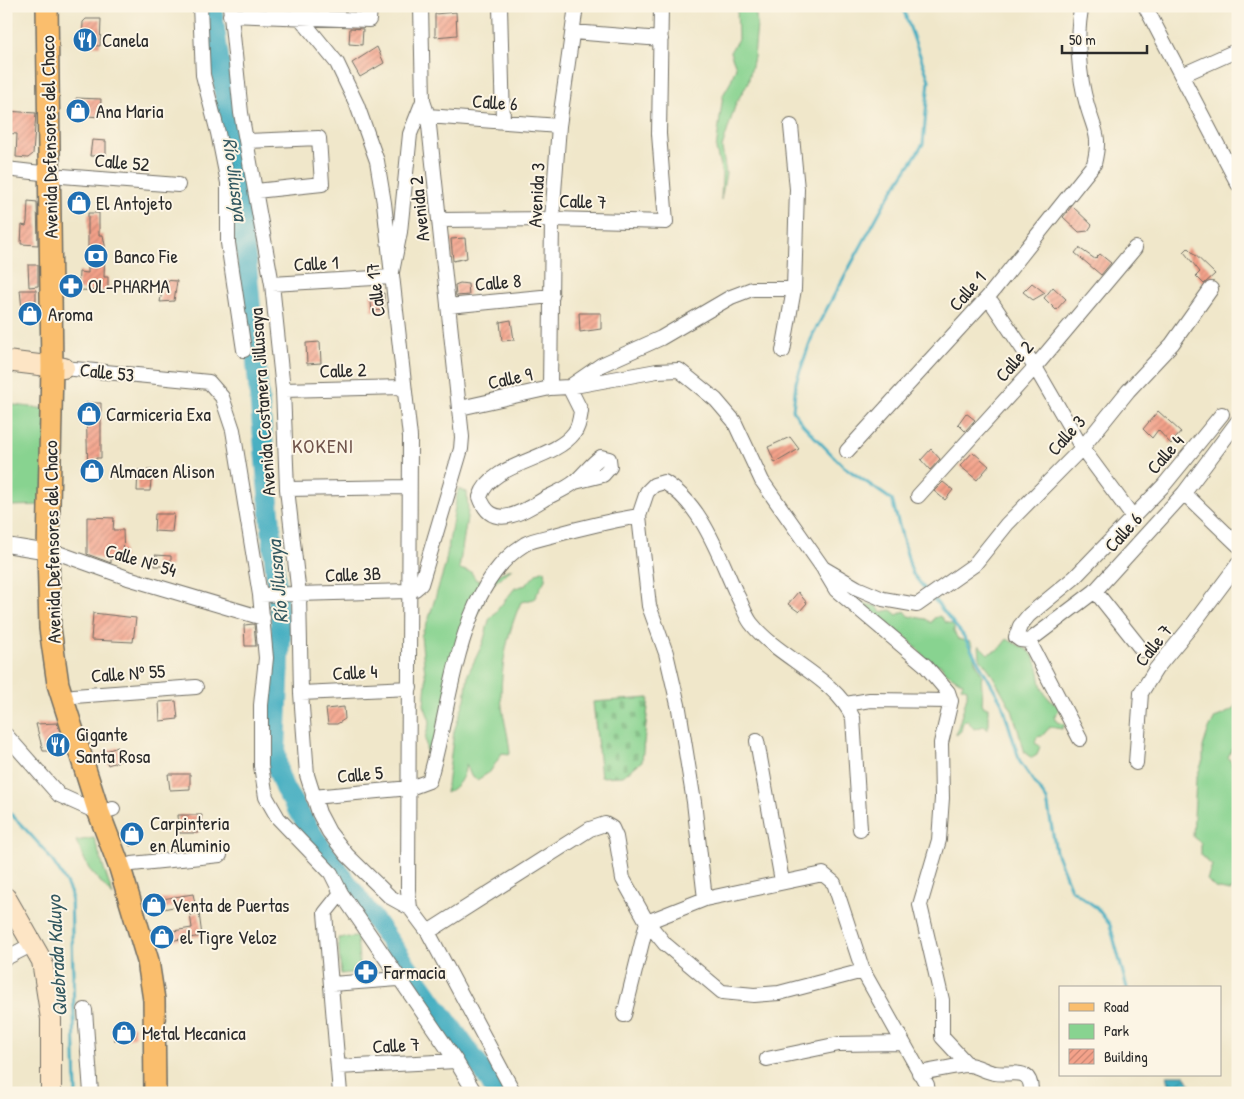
<svg xmlns="http://www.w3.org/2000/svg" width="1244" height="1099" font-family="'Patrick Hand',sans-serif">
<defs>
<pattern id="cemetery-stones" width="16" height="16" patternUnits="userSpaceOnUse" patternTransform="scale(1.25)"><rect width="16" height="16" fill="#88d390"/><path d="M2 7V4a2 2 0 0 1 4 0v3zM10 15v-3a2 2 0 0 1 4 0v3z" fill="#76b57c"/></pattern>
<pattern id="water-waves" width="16" height="10" patternUnits="userSpaceOnUse" patternTransform="scale(1.25)"><rect width="16" height="10" fill="#42adc1"/><path d="M0 5q4-4 8 0t8 0" fill="none" stroke="#378d9d"/></pattern>
<pattern id="building-hatch" width="6" height="6" patternUnits="userSpaceOnUse" patternTransform="scale(1.25)"><rect width="6" height="6" fill="#f4a28a"/><path d="M-1 1l2-2M0 6l6-6M5 7l2-2" fill="none" stroke="#c68471"/></pattern>
</defs>
<rect width="100%" height="100%" fill="#fcf5e5"/>
<filter id="ink" filterUnits="userSpaceOnUse"><feTurbulence type="fractalNoise" baseFrequency=".02" numOctaves="2"/><feDisplacementMap in="SourceGraphic" scale="10" xChannelSelector="R" yChannelSelector="G"/><feConvolveMatrix kernelMatrix="1 2 1 2 8 2 1 2 1" color-interpolation-filters="sRGB"/></filter>
<filter id="wash" filterUnits="userSpaceOnUse"><feTurbulence type="fractalNoise" baseFrequency=".0096" numOctaves="4" result="noise"/><feDisplacementMap in="SourceGraphic" scale="20" xChannelSelector="R" yChannelSelector="G"/><feGaussianBlur stdDeviation="1.12" result="paint"/><feColorMatrix in="noise" values="0 0 0 0 0 0 0 0 0 0 0 0 0 0 0 0 0 1.4 0 .05"/><feComposite in="paint" operator="in"/></filter>
<g filter="url(#wash)">
<rect width="100%" height="100%" fill="#f0e7ca"/>
<!-- green -->
<path fill="#88d390" stroke="#5a7f5e" d="M737 6H755L757 25 754 57 748 83 736 103 722 148 726 173 721 200 722 174 716 150 720 117 723 95 730 83 736 67 730 52 738 39Z
M6 404 47 409 46 505 8 506 6 504 12 432 6 431Z
M458 489 467 492 468 511 459 569 471 572 476 580 482 581 513 568 488 588 464 646 429 773 425 738 430 721 424 705 426 682 421 636 429 618 445 566Z
M545 570 546 578 534 599 521 602C508 631 502 661 501 693 501 713 509 734 510 754L502 753 490 772 477 780 471 776 466 764C464 778 459 786 446 793L454 731 465 699 468 674 483 643 489 620 515 588 526 585 537 573Z
M861 603 877 606 881 612 891 610 897 615 905 611 909 616 926 619 931 623 934 618 940 616 945 622 954 625V632L958 639 971 642 975 661 982 674C980 686 984 691 982 703L984 707H988V730L984 726 974 729 967 720 963 722 961 731 956 735 967 696V689L961 687 963 683 945 672 941 665 930 663 910 641Z
M1007 639C1013 643 1027 648 1031 653 1047 675 1031 688 1058 706L1059 710 1054 717 1057 722 1065 725 1062 729 1050 727 1042 736 1037 737 1035 743 1040 746 1037 755 1032 758 1025 753 1012 710 990 671 980 658 979 645 988 654 999 649Z
M1238 700V739L1228 757 1238 774V886L1230 891 1215 888 1207 880 1212 865 1201 856V843L1193 837 1196 779 1203 760V747L1208 731 1215 718 1233 710Z
M94 838 113 896 89 869 76 841Z
M357 937 360 972 341 974 338 938Z"/>
<!-- cemetery -->
<path fill="url(#cemetery-stones)" stroke="#5a7f5e" d="M649 698 642 761 623 776 601 777 593 702Z"/>
<!-- water -->
<path fill="url(#water-waves)" stroke="#366c76" d="M1167 1075H1185L1195 1093H1171Z"/>
<g fill="none" stroke-linecap="round" stroke-linejoin="round">
<!-- stream -->
<path stroke="#42adc1" stroke-width="3" d="M902 6 929 80 923 144 884 204 813 334 796 382 793 410 803 425 843 466 892 500 912 573 928 593
M932 597 963 635 1002 703 1020 762 1047 800 1056 852 1071 889 1097 908 1110 925 1127 988
M6 809C30 834 58 861 71 894L76 1093"/>
<!-- river -->
<path stroke="#42adc1" stroke-width="20" d="M212 6 247 264 281 634 276 751 278 771 284 788 315 838 486 1075 496 1093"/>
</g>
<g id="blocks">
<!-- building -->
<path fill="url(#building-hatch)" d="M456 12 457 35 435 37V14Z
M86 19H101L100 46 82 45 83 22Z
M350 28 363 29 362 45 349 44Z
M377 47 384 63 360 77 352 63Z
M76 98 101 99 100 117 75 115Z
M6 111 36 113 33 154 28 158 16 157 17 134 6 133Z
M92 140 106 141V156H90Z
M28 201 37 202 38 245 21 244 22 225 26 226 27 222Z
M1072 206 1092 225 1088 231 1079 232 1063 217Z
M88 213H99V235H103L105 245 104 277H108V291L78 290 79 272 88 273Z
M465 238 467 258 453 261 451 239Z
M1079 248 1095 259 1100 254 1111 263 1101 275 1075 253Z
M1188 248 1215 274 1204 284 1196 276 1200 272 1184 252Z
M28 265H38V286L29 287Z
M164 280 177 281 174 301 160 302Z
M460 283 468 284 469 295 456 296 455 285Z
M1032 283 1045 293 1033 300 1023 292Z
M1053 287 1066 299 1056 310 1044 298Z
M20 290H36V320L23 319Z
M384 293V310L372 311 370 294Z
M579 313H601V329L580 332Z
M511 320 514 340 502 341 500 322Z
M320 342 321 363 307 364 306 343Z
M86 403H101V458H96V475L88 476Z
M1158 411 1181 432 1171 444 1158 430 1152 438 1143 429Z
M966 413 975 420 965 431 958 424Z
M790 437 799 449 775 463 768 447Z
M931 449 940 459 930 470 921 460Z
M973 452 989 466 977 480 960 466Z
M138 470H152L150 491H137Z
M943 482 953 490 945 500 934 491Z
M155 514H174L172 532 154 531Z
M87 517 114 518 113 530H123L124 557H111V563L87 554Z
M155 555 171 556V566H155Z
M798 592 807 603 799 612 788 604Z
M93 613 136 618 133 642 91 640Z
M254 624 256 646H245L244 625Z
M176 701 178 719 160 721 159 702Z
M344 707 345 719 337 724H328L326 709Z
M57 723 66 751H43L36 724Z
M118 747 122 760 108 765 103 752Z
M168 774H190V789L170 790Z
M178 815H202L198 833H179Z
M136 827 141 842 130 846 125 831Z
M193 894 195 903 152 911 150 901Z
M199 913 202 936 161 942 160 933 192 928 190 914Z
M134 1026 135 1037 114 1040 113 1028Z"/>
</g>
</g>
<g filter="url(#ink)">
<use href="#blocks" fill-opacity="0" stroke="#706d63" stroke-width="1"/>
<g fill="none" stroke-linecap="round" stroke-linejoin="round">
<defs>
<path id="street" d="M200 6 203 75 218 133 228 183V243L244 350
M230 6 241 113 272 284 283 390 287 489 299 595 301 693 307 775 319 813 329 832 347 855 390 897 410 908
M299 6 301 19 337 63 357 105 377 161 384 203 410 437 408 890 410 908 428 932 514 1093
M500 6 503 122
M1145 6 1238 184
M230 15 369 20 370 6
M573 32 661 39
M1182 75 1238 50
M428 116 559 126
M246 141 319 138 322 184 256 191
M6 169 50 174
M62 176 178 185
M439 220 552 219 666 222 659 134 661 6
M272 284 391 277 400 232 410 134 423 101
M988 297 1035 367 1082 448 1133 517
M448 306 552 296
M783 351 794 289 797 189 791 126
M64 368 209 382 222 397 233 430 260 595 408 591 415 589 421 584 461 449 462 437 428 116 423 101 421 6
M572 385 601 365 661 338 731 297 752 289H794
M569 387 581 411C580 418 579 427 574 433 553 461 491 462 480 497 492 533 524 511 546 498 556 493 568 488 576 481 585 473 592 463 601 457L609 459 610 467 603 475 575 482
M550 388 552 219 559 126 576 6
M283 390 403 387
M460 408 550 388 569 387 657 371 679 370 716 400 734 421 762 481 823 568 857 588 883 599 917 605 974 565 1007 524 1082 448 1128 391 1172 344 1211 289
M1222 414 1164 485 1074 578 1029 615 1020 626 1016 637 1020 640 1029 641 1095 591 1184 493 1238 421
M847 451 988 297 1094 164C1101 135 1095 133 1087 105 1079 78 1075 33 1082 6
M287 489 409 487
M1184 493 1238 545
M918 496 1035 367 1135 248
M6 545 61 554 128 578 263 618
M824 570 836 590 925 665 948 692 951 701 941 743 942 798 939 840 920 905 942 1000V1037L968 1065
M1095 591 1142 650
M260 595 266 658 261 705V766L266 797 278 818 331 873 341 893 456 1061 475 1093
M1029 641 1080 739
M301 693 410 688
M64 699 74 696 196 687
M846 704 870 700 951 701
M6 735 59 795 99 813 113 809
M757 741 782 881
M1136 763 1141 693 1156 669 1193 624 1238 564
M313 797 410 788 429 781C451 710 456 586 525 544 532 540 543 538 551 536 580 528 609 521 639 516
M120 868 132 864 220 855
M705 899 694 802 679 709 666 653 649 606 639 516 647 492 654 485 664 482C703 505 719 557 737 595 742 604 745 615 751 623 778 658 835 677 853 718L860 829
M428 932 590 829 605 824 612 828 616 837 623 879 647 922 665 944 722 992 754 995 779 993 863 971
M6 958 33 944
M332 984 398 979
M85 1010 91 1093
M624 1015 647 922 705 899 823 874 834 883 863 971 927 1085 928 1093
M767 1059 839 1044 902 1043
M338 1067 456 1061
M919 1073C929 1072 962 1064 969 1065 978 1066 986 1072 995 1073 1011 1076 1032 1065 1031 1093
M340 1093 325 913 341 893"/>
<path id="secondary" d="M6 361 64 368
M6 898 42 961 51 1019V1093"/>
<path id="primary" d="M47 6 52 367 48 551 50 628 58 684 99 813 120 868 148 961 154 1000 155 1093"/>
</defs>
<!-- street casing -->
<use href="#street" stroke="#706d63" stroke-width="16"/>
<!-- secondary casing -->
<use href="#secondary" stroke="#706d63" stroke-width="22"/>
<!-- primary casing -->
<use href="#primary" stroke="#706d63" stroke-width="24"/>
<!-- street -->
<use href="#street" stroke="#fff" stroke-width="14"/>
<!-- secondary -->
<use href="#secondary" stroke="#fde5c5" stroke-width="20"/>
<!-- primary -->
<use href="#primary" stroke="#fabe6d" stroke-width="21"/>
</g>
</g>
<!-- icons -->
<defs>
<symbol id="restaurant-disc" viewBox="-11 -11 22 22"><circle r="9.5" fill="#1f6fb2" stroke="#fcf5e5"/><path d="M-5-6h1v4h1v-4h1v4h1v-4h1v5L-1.5 .5V6h-2V.5L-5-1ZM5-6V6H3V1.5H1.5Q1.5-4 5-6Z" fill="#fff"/></symbol>
<symbol id="shop-disc" viewBox="-11 -11 22 22"><circle r="9.5" fill="#1f6fb2" stroke="#fcf5e5"/><path d="M-5-2.5h2.3a2.7 3.5 0 0 1 5.4 0H5L5.5 6h-11ZM-1.5-2.5h3a1.5 2.3 0 0 0-3 0Z" fill="#fff"/></symbol>
<symbol id="bank-disc" viewBox="-11 -11 22 22"><circle r="9.5" fill="#1f6fb2" stroke="#fcf5e5"/><path d="M-6-4H6V4H-6ZM0-2.3a2.3 2.3 0 1 0 0 4.6a2.3 2.3 0 1 0 0-4.6Z" fill="#fff"/></symbol>
<symbol id="pharmacy-disc" viewBox="-11 -11 22 22"><circle r="9.5" fill="#1f6fb2" stroke="#fcf5e5"/><path d="M-2-6h4v4h4v4h-4v4h-4v-4h-4v-4h4Z" fill="#fff"/></symbol>
</defs>
<g fill-rule="evenodd">
<use href="#restaurant-disc" x="71" y="26" width="28" height="28"/>
<use href="#shop-disc" x="64" y="97" width="28" height="28"/>
<use href="#shop-disc" x="65" y="189" width="28" height="28"/>
<use href="#bank-disc" x="82" y="242" width="28" height="28"/>
<use href="#pharmacy-disc" x="57" y="272" width="28" height="28"/>
<use href="#shop-disc" x="16" y="300" width="28" height="28"/>
<use href="#shop-disc" x="75" y="400" width="28" height="28"/>
<use href="#shop-disc" x="78" y="457" width="28" height="28"/>
<use href="#restaurant-disc" x="44" y="731" width="28" height="28"/>
<use href="#shop-disc" x="118" y="820" width="28" height="28"/>
<use href="#shop-disc" x="140" y="891" width="28" height="28"/>
<use href="#shop-disc" x="148" y="923" width="28" height="28"/>
<use href="#pharmacy-disc" x="352" y="958" width="28" height="28"/>
<use href="#shop-disc" x="110" y="1019" width="28" height="28"/>
</g>
<g text-anchor="middle" dominant-baseline="central" stroke-width="4" stroke-linejoin="round" paint-order="stroke">
<!-- poi labels -->
<g font-size="19" fill="#2b2b2b" stroke="#fcf5e5" text-anchor="start">
<text x="102" y="40">Canela</text>
<text x="96" y="111">Ana Maria</text>
<text x="96" y="203">El Antojeto</text>
<text x="114" y="256">Banco Fie</text>
<text x="88" y="286">OL-PHARMA</text>
<text x="48" y="314">Aroma</text>
<text x="106" y="414">Carmiceria Exa</text>
<text x="110" y="471">Almacen Alison</text>
<text x="76" y="734">Gigante<tspan x="76" dy="22">Santa Rosa</tspan></text>
<text x="150" y="823">Carpinteria<tspan x="150" dy="22">en Aluminio</tspan></text>
<text x="172" y="905">Venta de Puertas</text>
<text x="180" y="937">el Tigre Veloz</text>
<text x="384" y="972">Farmacia</text>
<text x="142" y="1033">Metal Mecanica</text>
</g>
<!-- street labels -->
<g font-size="19" fill="#2b2b2b" stroke="#fcf5e5">
<text transform="translate(495 102) rotate(4)">Calle 6</text>
<text transform="translate(49 137) rotate(-91)">Avenida Defensores del Chaco</text>
<text transform="translate(122 162) rotate(5)">Calle 52</text>
<text transform="translate(536 195) rotate(-87)">Avenida 3</text>
<text transform="translate(583 201) rotate(2)">Calle 7</text>
<text transform="translate(419 209) rotate(-96)">Avenida 2</text>
<text transform="translate(316 263) rotate(-3)">Calle 1</text>
<text transform="translate(498 282) rotate(-5)">Calle 8</text>
<text transform="translate(375 290) rotate(-97)">Calle 17</text>
<text transform="translate(967 291) rotate(-49)">Calle 1</text>
<text transform="translate(1014 361) rotate(-49)">Calle 2</text>
<text transform="translate(343 370) rotate(-2)">Calle 2</text>
<text transform="translate(107 372) rotate(6)">Calle 53</text>
<text transform="translate(510 378) rotate(-12)">Calle 9</text>
<text transform="translate(262 402) rotate(-94)">Avenida Costanera Jillusaya</text>
<text transform="translate(1066 435) rotate(-48)">Calle 3</text>
<text transform="translate(1165 454) rotate(-49)">Calle 4</text>
<text transform="translate(1123 532) rotate(-48)">Calle 6</text>
<text transform="translate(52 542) rotate(-91)">Avenida Defensores del Chaco</text>
<text transform="translate(141 560) rotate(17)">Calle Nº 54</text>
<text transform="translate(353 574) rotate(-2)">Calle 3B</text>
<text transform="translate(1153 645) rotate(-52)">Calle 7</text>
<text transform="translate(355 672) rotate(-3)">Calle 4</text>
<text transform="translate(128 673) rotate(-4)">Calle Nº 55</text>
<text transform="translate(360 774) rotate(-5)">Calle 5</text>
<text transform="translate(396 1045) rotate(-3)">Calle 7</text>
</g>
<!-- water labels -->
<g font-size="20" font-style="italic" fill="#335860" stroke="#fcf5e5">
<text transform="translate(236 179) rotate(82)">Río Jilusaya</text>
<text transform="translate(277 582) rotate(-95)">Río Jilusaya</text>
<text transform="translate(56 956) rotate(-93)">Quebrada Kaluyo</text>
</g>
<!-- neighbourhood labels -->
<g font-size="20" letter-spacing="1" fill="#71554c" stroke="#fcf5e5">
<text x="323" y="445">KOKENI</text>
</g>
</g>
<!-- margin -->
<rect width="1244" height="1099" fill="none" stroke="#fcf5e5" stroke-width="25"/>
<!-- legend -->
<rect x="1059" y="986" width="162" height="90" fill="#fcf5e5" stroke="#a8a49b"/>
<rect x="1069" y="1003" width="25" height="8" fill="#fabe6d" stroke="#a8a49b"/>
<text x="1104" y="1012" font-size="15" fill="#2b2b2b">Road</text>
<rect x="1069" y="1024" width="25" height="15" fill="#88d390" stroke="#a8a49b"/>
<text x="1104" y="1036" font-size="15" fill="#2b2b2b">Park</text>
<rect x="1069" y="1049" width="25" height="15" fill="url(#building-hatch)" stroke="#a8a49b"/>
<text x="1104" y="1062" font-size="15" fill="#2b2b2b">Building</text>
<!-- scale -->
<path d="M1062 45v8h85v-8" fill="none" stroke="#2b2b2b" stroke-width="2.5"/>
<text x="1069" y="45" font-size="15" fill="#2b2b2b" stroke="#fcf5e5" stroke-width="4" paint-order="stroke">50 m</text>
</svg>
